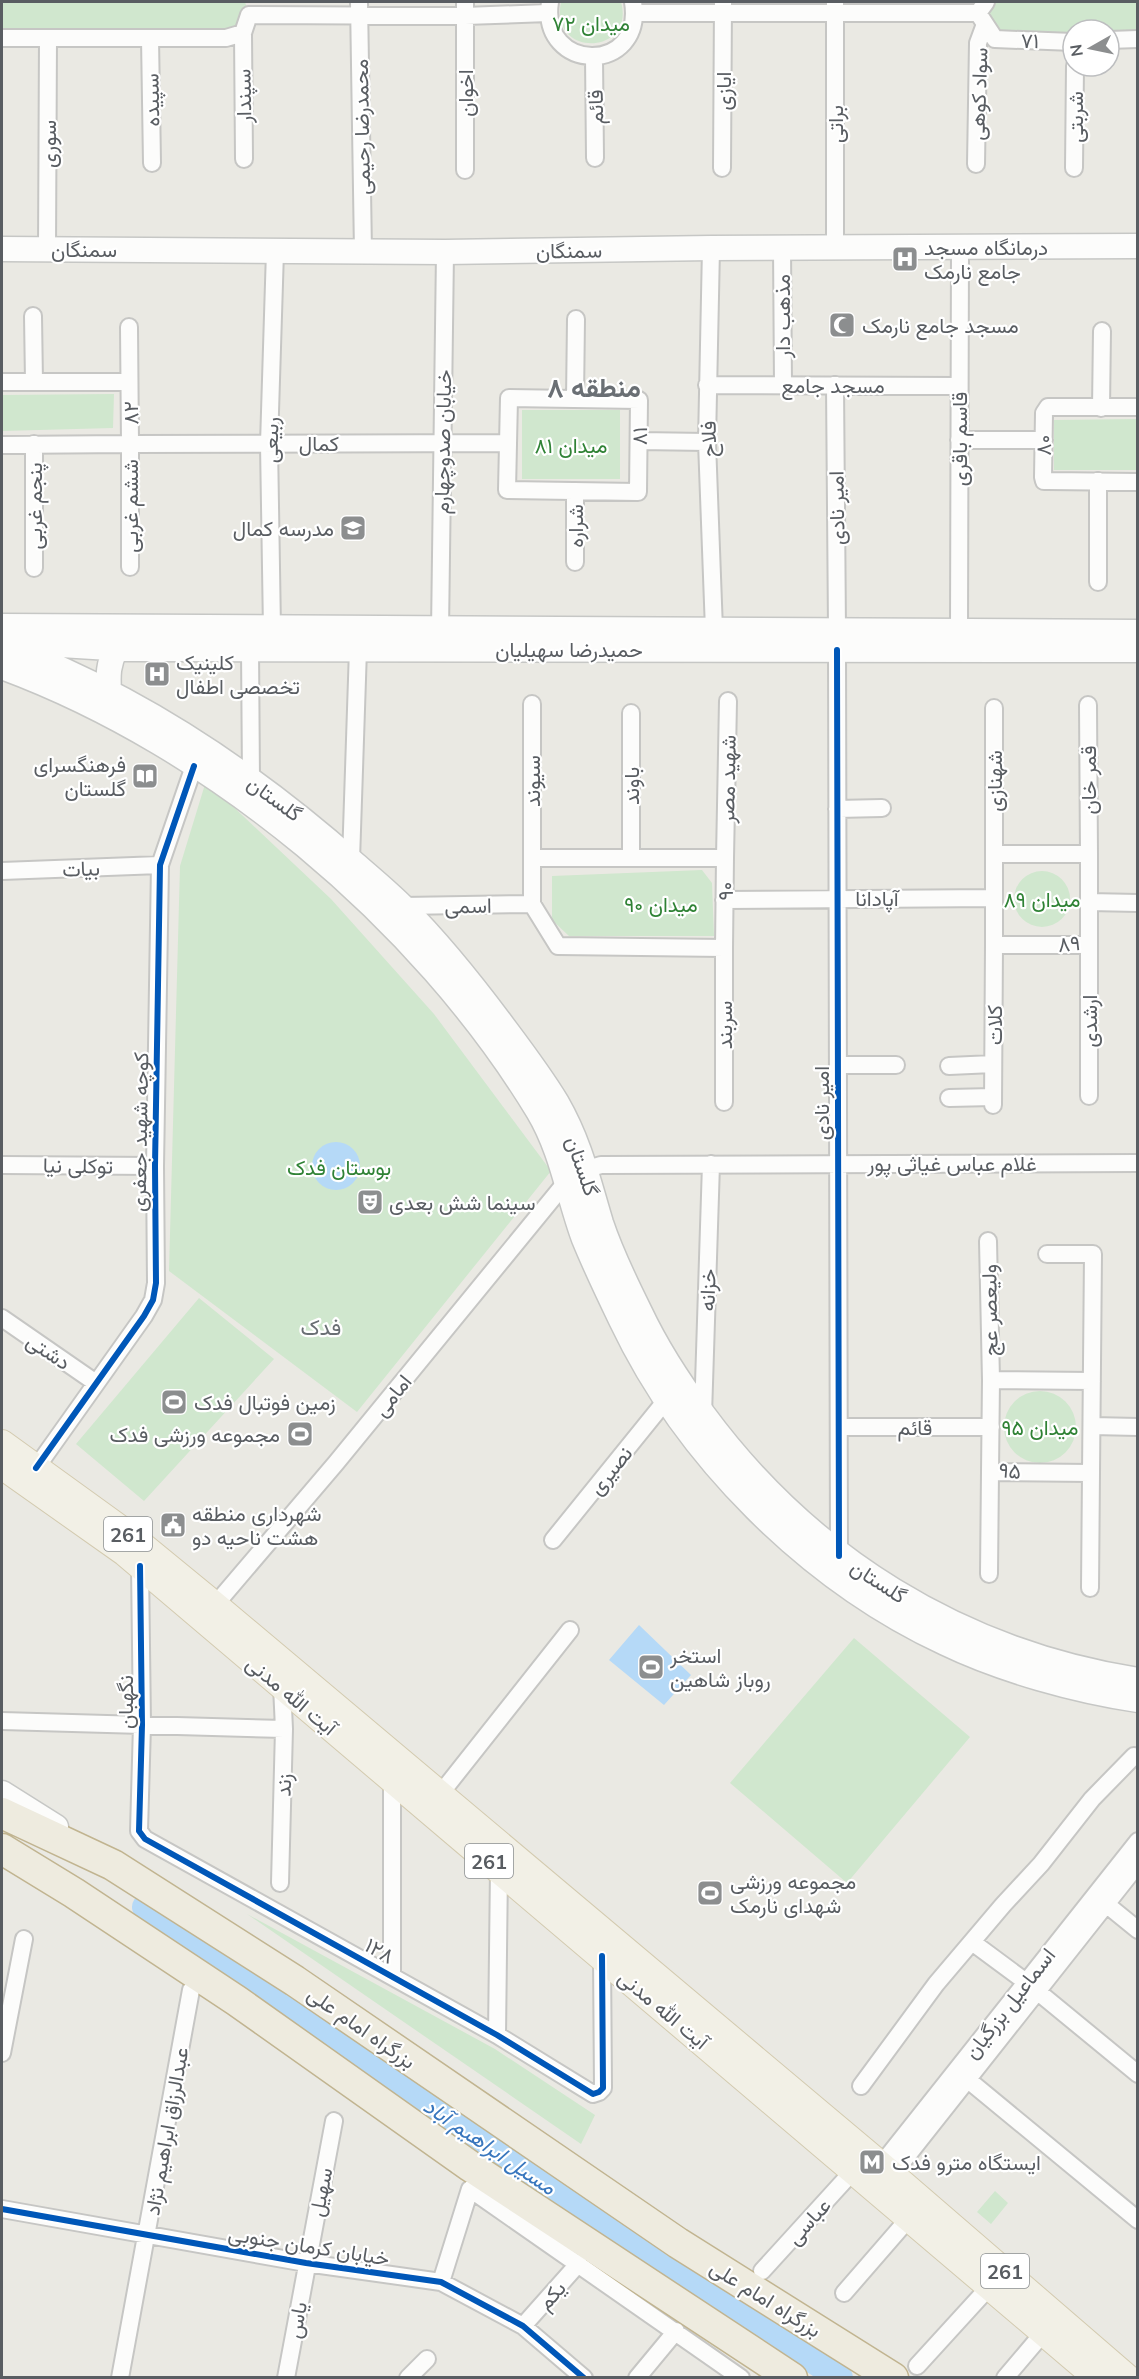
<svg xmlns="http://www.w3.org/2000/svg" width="1139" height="2379" font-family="Mulish,Vazirmatn,sans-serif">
<rect width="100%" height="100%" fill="#eae9e3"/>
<!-- green -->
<path fill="#d0e7ce" d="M2 2H245L249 15 243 33 2 38Z
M561 2H621C636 55 549 59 561 2Z
M986 2H1137V39L1109 40V30H1073V42L995 39 978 13Z
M114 394 113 428 2 431V395Z
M522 410H620V479H522Z
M1137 419V470H1054V420Z
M206 781 331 899 434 1014 551 1171 357 1412 169 1271 180 866Z
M702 870 712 883 714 936H569L552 920V876Z
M1014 899a28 28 0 1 1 56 0a28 28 0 1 1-56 0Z
M199 1298 274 1359 144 1501 76 1444Z
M1004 1427a36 36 0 1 1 72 0a36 36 0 1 1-72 0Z
M854 1638 970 1737 847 1883 730 1783Z
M247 1914 495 2049 595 2115 581 2144Z
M995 2191 1008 2203 991 2224 977 2212Z"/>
<!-- water -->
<path fill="#b5d9f7" d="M312 1166a24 24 0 1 1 48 0a24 24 0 1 1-48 0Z
M639 1625 691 1675 664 1705 609 1660Z"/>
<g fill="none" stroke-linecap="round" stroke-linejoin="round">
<!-- river -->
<path stroke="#b5d9f7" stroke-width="26" d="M145 1907 477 2139 653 2257 840 2378"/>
<defs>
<path id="street" d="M359 2 363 252
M465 2V170
M550 2C539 73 645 75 633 2
M835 2V247
M986 2 978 13 995 39 1073 42
M635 13H978
M249 15 465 16 548 13
M243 33 244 159
M2 38H226L243 33 249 15
M150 38 152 163
M1109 40 1138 39
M594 57 595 158
M976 164 978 43 985 24
M722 168 723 2
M1074 168 1075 66
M782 247 783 385
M711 248 707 442 714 630
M47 249 48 38
M33 316 34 382
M2 382H129
M707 385 959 386
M835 385 837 630
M509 398 639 400 638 492 507 490Z
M575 399 576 319
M1138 407H1048L1044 413 1043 477 1044 481H1048L1138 482
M1101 408 1102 331
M959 440H1044
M639 441 707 442
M34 444V568
M2 445 130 444 129 327
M575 562V491
M130 567V444L508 443
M1098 582V481
M272 629 269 444 275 251
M440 631 445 252
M959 632 960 246
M250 649 251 780
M837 650 839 1556
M532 704V858
M1088 705 1089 854
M994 708V945H1089V854H994
M631 713V858
M837 809 882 808
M532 858H725L724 948 558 946 532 904Z
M725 858 728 701
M351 860 358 649
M2 871 160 865
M724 900 994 898
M1089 902 1138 903
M403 906 532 904
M1089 945V1096
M838 1065H896
M949 1066 993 1064
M949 1098 993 1097
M724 1102V948
M993 1105 994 945
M2 1165 155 1166
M587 1169 601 1165 1138 1163
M988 1241 991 1380
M1047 1254H1093L1091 1473 990 1472 991 1380 1092 1381
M2 1318 96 1383
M703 1415 711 1164
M1092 1426 1138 1427
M839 1427H991
M36 1468 144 1316 153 1300 156 1283 155 1166 160 865 194 766
M553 1540 667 1399
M140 1566 142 1725 139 1831 145 1839 497 2035 593 2094 599 2092 603 2088 602 1956
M989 1574 990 1472
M1090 1588 1091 1473
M215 1605 336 1463 566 1182
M2 1721 284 1729
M441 1793 570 1630
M280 1883 284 1729 282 1686
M1106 1904 1138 1930
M972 1942 1026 1982 1138 2074
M392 1976V1780
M497 2035 499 1869
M2 2053 24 1939
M967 2079 1138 2220
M861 2086 936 1984 1003 1905 1041 1864 1092 1799 1134 1756
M881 2165 1138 1841
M892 2175 1138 1864
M2 2209 306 2263 441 2282 523 2326 584 2378
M762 2271 854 2170
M441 2282 470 2189 741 2378
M844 2293 910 2217
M523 2326 579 2263
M917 2366 990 2286
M120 2378 191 1990
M286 2378 334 2121
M408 2378 427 2359
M637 2378 676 2331
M1005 2378 1044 2332"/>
<path id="secondary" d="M2 249 445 252 711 248 1138 246
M2 626C380 631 759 631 1138 632
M12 642 126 649 1138 650
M2 645C133 693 251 772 355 864 371 878 388 892 403 907 441 945 475 988 506 1030 524 1054 542 1078 557 1103 580 1143 588 1180 601 1223 611 1253 626 1284 640 1312 657 1348 679 1382 703 1414 809 1558 960 1652 1138 1680
M2 667C213 745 421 918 538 1111 562 1151 568 1196 584 1239 595 1266 608 1293 621 1320 686 1457 808 1579 945 1643 1001 1670 1076 1691 1138 1700
M109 692C108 675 108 664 116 649H126
M2 1793 56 1827"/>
<path id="primary" d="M2 1443 132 1537 215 1605 881 2165 1128 2378
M2 1466 125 1553 1097 2378"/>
<path id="highway" d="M2 1813 113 1865 295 1981 678 2243 893 2378
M2 1849 74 1893 237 2001 470 2166 792 2378"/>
</defs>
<!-- street casing -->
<use href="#street" stroke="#c6c6c4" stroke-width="20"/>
<!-- secondary casing -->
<use href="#secondary" stroke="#c6c7c5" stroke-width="27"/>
<!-- primary casing -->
<use href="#primary" stroke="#d3caaf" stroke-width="28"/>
<!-- highway casing -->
<use href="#highway" stroke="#c1b490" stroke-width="33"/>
<!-- street -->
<use href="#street" stroke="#fcfcfb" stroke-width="16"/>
<!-- secondary -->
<use href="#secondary" stroke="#fcfcfb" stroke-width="24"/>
<!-- primary -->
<use href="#primary" stroke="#f2f0e6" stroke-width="26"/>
<!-- highway -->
<use href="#highway" stroke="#eeebdf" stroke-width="30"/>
<defs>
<path id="cycleway" d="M837 650 839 1556
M36 1468 144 1316 153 1300 156 1283 155 1166 160 865 194 766
M140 1566 142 1725 139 1831 145 1839 497 2035 593 2094 599 2092 603 2088 602 1956
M2 2209 306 2263 441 2282 523 2326 584 2378"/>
</defs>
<!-- cycleway casing -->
<use href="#cycleway" stroke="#fff" stroke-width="10"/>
<!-- cycleway -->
<use href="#cycleway" stroke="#0057b8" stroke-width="6"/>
</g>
<!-- icons -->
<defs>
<symbol id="hospital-square" viewBox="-11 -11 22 22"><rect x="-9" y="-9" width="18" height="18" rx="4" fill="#8c8e8f" stroke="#fff"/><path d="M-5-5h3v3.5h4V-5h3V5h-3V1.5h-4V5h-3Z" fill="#fff"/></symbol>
<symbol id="mosque-square" viewBox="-11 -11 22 22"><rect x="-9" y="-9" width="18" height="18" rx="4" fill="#8c8e8f" stroke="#fff"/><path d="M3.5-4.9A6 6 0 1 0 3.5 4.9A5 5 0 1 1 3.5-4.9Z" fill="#fff"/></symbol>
<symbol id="school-square" viewBox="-11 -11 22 22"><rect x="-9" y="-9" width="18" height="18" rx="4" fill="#8c8e8f" stroke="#fff"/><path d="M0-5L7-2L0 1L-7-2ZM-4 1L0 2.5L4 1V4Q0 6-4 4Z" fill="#fff"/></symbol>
<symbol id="library-square" viewBox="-11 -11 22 22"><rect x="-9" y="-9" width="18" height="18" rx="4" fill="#8c8e8f" stroke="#fff"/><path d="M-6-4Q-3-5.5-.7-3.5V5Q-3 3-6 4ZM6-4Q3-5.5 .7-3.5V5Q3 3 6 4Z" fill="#fff"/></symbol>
<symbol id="theatre-square" viewBox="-11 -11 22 22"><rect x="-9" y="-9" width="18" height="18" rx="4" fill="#8c8e8f" stroke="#fff"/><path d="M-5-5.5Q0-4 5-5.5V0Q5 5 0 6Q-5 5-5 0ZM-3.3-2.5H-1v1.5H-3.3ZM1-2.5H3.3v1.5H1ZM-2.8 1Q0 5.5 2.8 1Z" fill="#fff"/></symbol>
<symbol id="stadium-square" viewBox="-11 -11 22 22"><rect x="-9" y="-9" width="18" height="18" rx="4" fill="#8c8e8f" stroke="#fff"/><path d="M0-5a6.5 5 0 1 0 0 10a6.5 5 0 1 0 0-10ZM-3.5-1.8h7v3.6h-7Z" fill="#fff"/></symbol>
<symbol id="civic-square" viewBox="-11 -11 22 22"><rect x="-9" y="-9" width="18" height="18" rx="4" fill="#8c8e8f" stroke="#fff"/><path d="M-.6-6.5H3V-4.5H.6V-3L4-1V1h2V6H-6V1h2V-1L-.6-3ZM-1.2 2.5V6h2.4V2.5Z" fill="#fff"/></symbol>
<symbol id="metro-square" viewBox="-11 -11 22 22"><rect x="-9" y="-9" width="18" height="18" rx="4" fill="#8c8e8f" stroke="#fff"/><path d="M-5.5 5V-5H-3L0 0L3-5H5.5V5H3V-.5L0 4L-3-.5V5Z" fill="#fff"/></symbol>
</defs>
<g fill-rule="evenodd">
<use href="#hospital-square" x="890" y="244" width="30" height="30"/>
<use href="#mosque-square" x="827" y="310" width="30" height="30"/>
<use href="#school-square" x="338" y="513" width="30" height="30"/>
<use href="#hospital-square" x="142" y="659" width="30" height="30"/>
<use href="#library-square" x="130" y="761" width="30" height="30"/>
<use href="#theatre-square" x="355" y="1187" width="30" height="30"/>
<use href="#stadium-square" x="159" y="1387" width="30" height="30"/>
<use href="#stadium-square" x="285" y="1419" width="30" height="30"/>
<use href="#civic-square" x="158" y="1510" width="30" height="30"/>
<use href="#stadium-square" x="636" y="1652" width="30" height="30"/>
<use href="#stadium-square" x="695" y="1878" width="30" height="30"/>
<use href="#metro-square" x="857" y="2147" width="30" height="30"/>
</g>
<g text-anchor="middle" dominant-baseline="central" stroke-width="4.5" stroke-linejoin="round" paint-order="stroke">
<!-- shield labels -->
<g fill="#fff" stroke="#8b8e91" stroke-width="1.5">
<rect x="104" y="1517" width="48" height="34" rx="4.5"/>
<rect x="465" y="1844" width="48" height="34" rx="4.5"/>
<rect x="981" y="2254" width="48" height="34" rx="4.5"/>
</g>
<g font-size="20" font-weight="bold" fill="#595d62">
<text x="128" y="1534">261</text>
<text x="489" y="1861">261</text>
<text x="1005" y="2271">261</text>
</g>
<!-- park labels -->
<g font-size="21" fill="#2f8235" stroke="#fff">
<text x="591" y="23">میدان ۷۲</text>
<text x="571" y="445">میدان ۸۱</text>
<text x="1042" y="899">میدان ۸۹</text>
<text x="661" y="904">میدان ۹۰</text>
<text x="339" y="1167">بوستان فدک</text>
<text x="1040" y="1427">میدان ۹۵</text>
</g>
<!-- street labels -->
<g font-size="21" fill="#595d62" stroke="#fff">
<text transform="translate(1030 40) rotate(2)">۷۱</text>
<text transform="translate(723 91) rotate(-90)">ایازی</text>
<text transform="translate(465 93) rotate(-90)">اخوان</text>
<text transform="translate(978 94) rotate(-88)">سواد کوهی</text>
<text transform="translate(243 96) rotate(-91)">سپندار</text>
<text transform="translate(151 100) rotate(-91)">سپیده</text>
<text transform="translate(595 107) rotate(-91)">قائم</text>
<text transform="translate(1075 117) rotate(-90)">شربتی</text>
<text transform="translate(835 124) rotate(-90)">براتی</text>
<text transform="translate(361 127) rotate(-91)">محمدرضا رحیمی</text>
<text transform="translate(48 144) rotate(-90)">سوری</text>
<text x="84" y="249">سمنگان</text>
<text transform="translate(569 250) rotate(-1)">سمنگان</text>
<text transform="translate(782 316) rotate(-90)">مذهب دار</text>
<text x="833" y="385">مسجد جامع</text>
<text transform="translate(130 413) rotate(-90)">۸۲</text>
<text transform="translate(639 436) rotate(-89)">۸۱</text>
<text transform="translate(708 439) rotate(-91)">فلاح</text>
<text transform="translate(959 439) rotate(-90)">قاسم باقری</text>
<text transform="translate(270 440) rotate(-89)">ربیعی</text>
<text transform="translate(442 442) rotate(-89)">خیابان صدوچهارم</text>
<text x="319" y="443">کمال</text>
<text transform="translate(1043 445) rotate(-89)">۸۰</text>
<text transform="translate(34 506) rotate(-90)">پنجم غربی</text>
<text transform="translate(130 506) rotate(-90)">ششم غربی</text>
<text transform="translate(836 508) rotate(-91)">امیر نادی</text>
<text transform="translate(575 526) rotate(-90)">شراره</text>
<text x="569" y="649">حمیدرضا سهیلیان</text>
<text transform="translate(727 779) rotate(-89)">شهید مصر</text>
<text transform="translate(1088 780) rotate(-90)">قمر خان</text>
<text transform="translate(532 781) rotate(-90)">سیوند</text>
<text transform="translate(994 781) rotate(-90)">شهنازی</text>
<text transform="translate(631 786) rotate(-90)">باوند</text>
<text transform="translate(275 798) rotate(36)">گلستان</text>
<text transform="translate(81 868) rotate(-2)">بیات</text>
<text transform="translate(725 891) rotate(-89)">۹۰</text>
<text x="877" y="898">آپادانا</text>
<text transform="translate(468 905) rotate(-1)">اسمی</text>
<text transform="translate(1069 943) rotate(-5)">۸۹</text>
<text transform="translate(1089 1021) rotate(-90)">ارشدی</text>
<text transform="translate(724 1025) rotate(-90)">سربند</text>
<text transform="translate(994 1025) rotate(-90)">کلات</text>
<text transform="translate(821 1103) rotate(-90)">امیر نادی</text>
<text transform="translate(139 1132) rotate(-89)">کوچه شهید جعفری</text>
<text x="952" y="1163">غلام عباس غیاثی ‌پور</text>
<text transform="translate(78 1165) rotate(1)">توکلی نیا</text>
<text transform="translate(583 1166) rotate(71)">گلستان</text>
<text transform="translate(707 1290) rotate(-88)">خزانه</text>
<text transform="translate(989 1310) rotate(-91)">ولیعصر عج</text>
<text transform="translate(49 1351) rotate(34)">دشتی</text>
<text transform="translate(392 1395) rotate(-51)">امامی</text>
<text x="915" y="1427">قائم</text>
<text transform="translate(610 1470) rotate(-51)">نصیری</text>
<text transform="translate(1010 1470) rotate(6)">۹۵</text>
<text transform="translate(879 1581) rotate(33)">گلستان</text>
<text transform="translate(292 1695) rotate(40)">آیت الله مدنی</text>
<text transform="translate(125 1702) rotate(-90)">نگهبان</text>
<text transform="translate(283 1785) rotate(-88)">زند</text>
<text transform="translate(380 1950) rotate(29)">۱۲۸</text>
<text transform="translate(1009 2003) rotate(-52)">اسماعیل بزرگیان</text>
<text transform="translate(664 2009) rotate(40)">آیت الله مدنی</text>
<text transform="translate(362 2027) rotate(35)">بزرگراه امام علی</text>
<text transform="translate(166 2131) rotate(-80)">عبدالرزاق ابراهیم نژاد</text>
<text transform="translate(320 2192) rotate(-79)">سهیل</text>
<text transform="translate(808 2221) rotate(-48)">عباسی</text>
<text transform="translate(309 2245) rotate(9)">خیابان کرمان جنوبی</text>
<text transform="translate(551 2295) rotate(-49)">یکم</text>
<text transform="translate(766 2298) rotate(32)">بزرگراه امام علی</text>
<text transform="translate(296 2320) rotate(-80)">یاس</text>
</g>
<!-- poi labels -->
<g font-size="21" fill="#595d62" stroke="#fff" text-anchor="start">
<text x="924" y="247">درمانگاه مسجد<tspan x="924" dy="24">جامع نارمک</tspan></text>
<text x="862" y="325">مسجد جامع نارمک</text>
<text x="334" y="528" text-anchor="end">مدرسه کمال</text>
<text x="176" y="662">کلینیک<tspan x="176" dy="24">تخصصی اطفال</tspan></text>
<text x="126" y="764" text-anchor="end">فرهنگسرای<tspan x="126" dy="24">گلستان</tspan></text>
<text x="389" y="1202">سینما شش بعدی</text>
<text x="194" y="1402">زمین فوتبال فدک</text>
<text x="280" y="1434" text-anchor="end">مجموعه ورزشی فدک</text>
<text x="192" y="1513">شهرداری منطقه<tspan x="192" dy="24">هشت ناحیه دو</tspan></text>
<text x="670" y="1655">استخر<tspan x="670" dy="24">روباز شاهین</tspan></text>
<text x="730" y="1881">مجموعه ورزشی<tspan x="730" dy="24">شهدای نارمک</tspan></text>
<text x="892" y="2162">ایستگاه مترو فدک</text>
</g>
<!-- neighbourhood labels -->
<g font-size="22" fill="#6a6f74" stroke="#fff">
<text x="321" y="1327">فدک</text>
</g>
<!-- water labels -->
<g font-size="22" font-style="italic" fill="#3977be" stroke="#fff">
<text transform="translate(490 2146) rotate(34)">مسیل ابراهیم آباد</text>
</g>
<!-- district labels -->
<g font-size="27" font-weight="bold" fill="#6a6f74" stroke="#fff">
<text x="594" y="387">منطقه ۸</text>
</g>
</g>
<!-- border -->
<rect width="1139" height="2379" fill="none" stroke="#595d62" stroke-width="6"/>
<!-- north arrow -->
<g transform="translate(1091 48) rotate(261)"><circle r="28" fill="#ffffff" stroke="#bdbec0" stroke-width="1.5"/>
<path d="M0-4.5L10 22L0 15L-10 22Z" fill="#8c8e8f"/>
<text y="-9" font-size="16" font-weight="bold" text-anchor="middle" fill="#595d62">N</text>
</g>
</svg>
